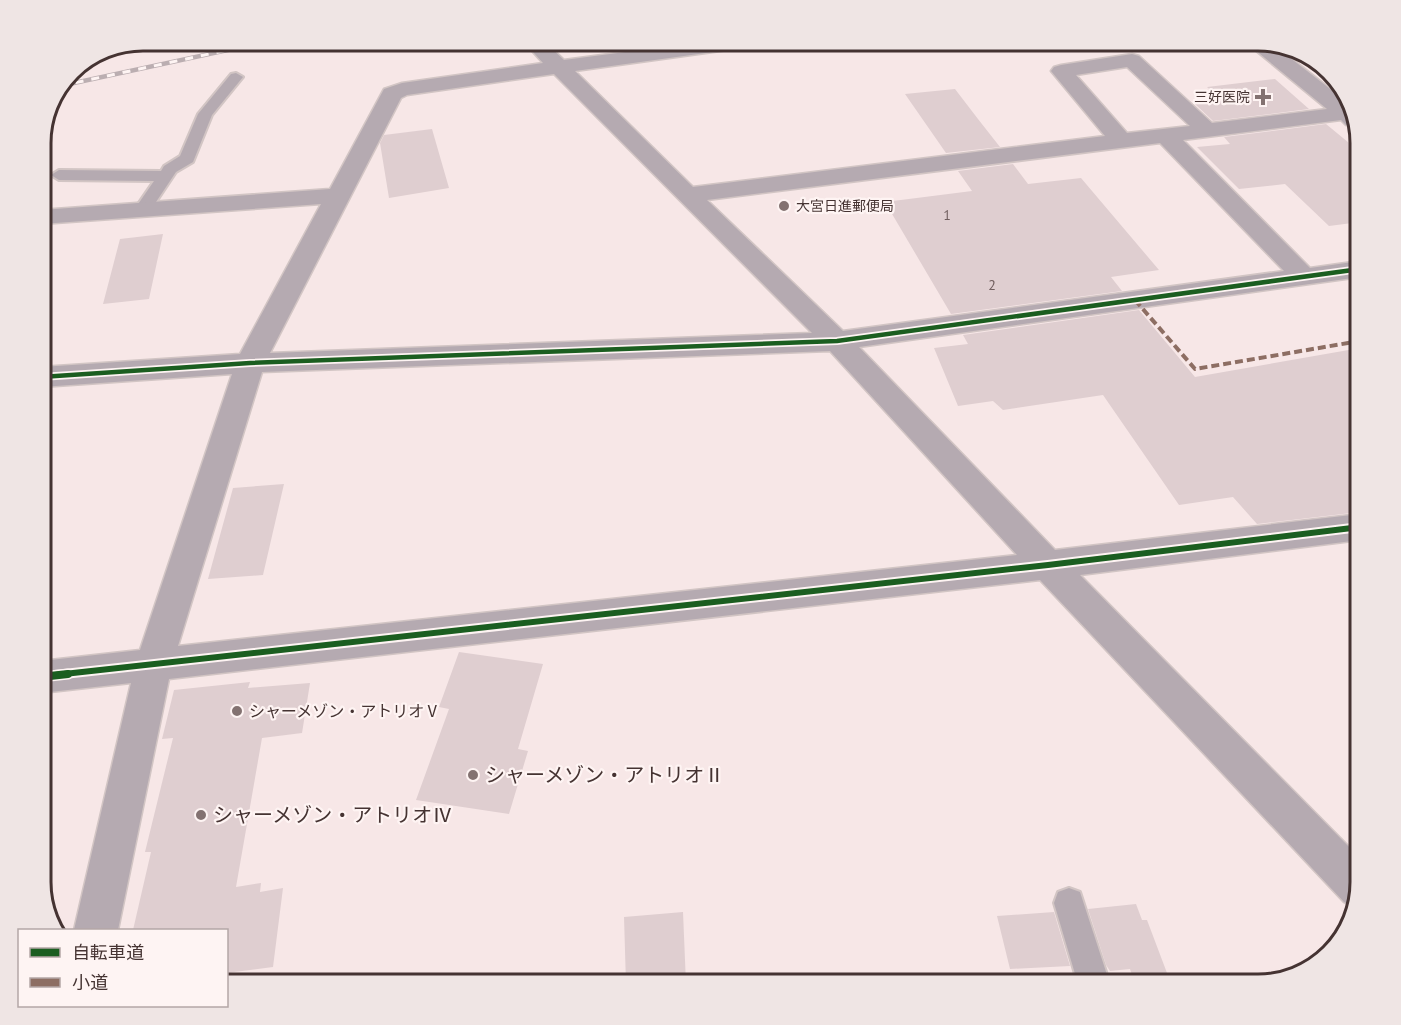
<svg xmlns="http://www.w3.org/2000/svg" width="1401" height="1025" font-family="'PT Sans','Noto Sans JP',sans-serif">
<rect width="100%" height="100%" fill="#f7e7e7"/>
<!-- building -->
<path fill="#dfced0" d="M1275 79 1309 109 1213 121 1195 104 1223 101 1207 87Z
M955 89 978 119 1000 147 946 153 905 94Z
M1326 124 1360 152V222L1329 226 1285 184 1239 189 1197 147 1230 144 1224 137Z
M432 129 449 188 389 198 380 143 384 135Z
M1013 164 1028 184 1081 178 1159 270 1111 277 1122 291 951 314 885 202 972 191 958 171Z
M163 234 149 299 103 304 120 239Z
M1139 310 1195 377 1360 348V512L1257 524 1233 497 1179 505 1103 395 1003 410 993 401 958 406 934 348 968 344 963 335Z
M284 484 263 575 208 579 233 488Z
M459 652 543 664 518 749 528 751 509 814 416 800 449 709 439 707Z
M250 682 248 688 310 683 302 733 262 738 236 887 261 883 260 892 283 888 273 967 226 973V930H133L151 852H145L173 738 162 739 174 690Z
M1136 904 1142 920H1147L1167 973 1133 978 1130 969 1110 971 1106 965 1088 909Z
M683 912 686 984H626L624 917Z
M1054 912 1070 966 1010 969 997 916Z"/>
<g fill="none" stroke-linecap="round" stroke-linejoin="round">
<defs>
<path id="service" d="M236 73 243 77 212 115 193 162 176 172 148 214 142 215 134 210 154 181 59 180 51 175 59 170 161 171 164 166 180 156 198 114 231 74Z
M1069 888 1080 892 1110 984H1078L1054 903 1058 892Z"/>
<path id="minor" d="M523 41H544L564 60 709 41H759L756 45 749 47 575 71 693 187 1105 136 1051 71 1054 67 1061 65 1132 54 1139 56 1212 123 1327 109 1249 45 1246 41H1258L1275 46 1352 106 1356 126 1346 125 1341 120 1183 140 1310 268 1360 261V277L859 347 1055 550 1360 514V540L1080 575 1360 858V882L1352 906 1344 902 1040 580 169 679 118 930H74L131 683 41 693V661L140 650 232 374 41 387V367L240 354 321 204 41 224V210L330 189 384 89 402 83 543 63ZM1127 67 1190 126 1127 133 1076 75ZM554 74 812 333 270 353 401 98 407 95ZM1160 143 1284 271 843 331 707 200ZM830 351 1017 555 178 646 262 372Z"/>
</defs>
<!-- service casing -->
<use href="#service" stroke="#d2c5c4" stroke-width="4"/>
<!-- minor casing -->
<use href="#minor" stroke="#d2c5c4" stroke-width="3"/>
<!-- service -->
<use href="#service" fill="#b5aab1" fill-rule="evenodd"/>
<!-- minor -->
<use href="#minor" fill="#b5aab1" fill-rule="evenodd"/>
<defs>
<path id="rail" d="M60 86 270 41"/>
</defs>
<!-- rail casing -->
<use href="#rail" stroke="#bbaeb1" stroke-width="4.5"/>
<!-- rail -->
<use href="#rail" stroke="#fef4f3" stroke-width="3" stroke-dasharray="8" stroke-linecap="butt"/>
<!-- quiet -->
<path stroke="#8d6e63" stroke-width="4" stroke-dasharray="8 4" stroke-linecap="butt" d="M1135 300 1195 369 1360 341"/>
<defs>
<path id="cycleway-far2" d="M41 377 250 363 837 341 1360 269"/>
<path id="cycleway-far1" d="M55 675 1048 565 1360 527"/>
<path id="cycleway" d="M41 677 68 674"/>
</defs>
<!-- cycleway-far2 casing -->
<use href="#cycleway-far2" stroke="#fef4f3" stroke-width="8"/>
<!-- cycleway-far1 casing -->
<use href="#cycleway-far1" stroke="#fef4f3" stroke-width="10"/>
<!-- cycleway casing -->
<use href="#cycleway" stroke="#fef4f3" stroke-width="11"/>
<!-- cycleway-far2 -->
<use href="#cycleway-far2" stroke="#1b5e20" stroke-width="4.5"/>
<!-- cycleway-far1 -->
<use href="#cycleway-far1" stroke="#1b5e20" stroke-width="6"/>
<!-- cycleway -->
<use href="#cycleway" stroke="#1b5e20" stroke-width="8"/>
</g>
<!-- markers -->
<g fill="#837271" stroke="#fef4f3" stroke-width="2">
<path d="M1260 88h6v6h6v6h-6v6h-6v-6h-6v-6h6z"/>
<circle cx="784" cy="206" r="6"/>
<circle cx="237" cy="711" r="6"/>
<circle cx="473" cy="775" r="6"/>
<circle cx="201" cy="815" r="6"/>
</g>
<g text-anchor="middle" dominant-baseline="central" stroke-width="4.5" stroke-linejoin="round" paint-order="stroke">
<!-- far-poi labels -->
<g font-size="14" fill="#453332" stroke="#fef4f3" text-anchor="end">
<text x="1250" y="97">三好医院</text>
<text x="796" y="206" text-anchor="start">大宮日進郵便局</text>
</g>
<!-- number labels -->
<g font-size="14" fill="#6f5d5d">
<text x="947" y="215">1</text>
<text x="992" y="285">2</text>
</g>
<!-- poi labels -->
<g font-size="16" fill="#453332" stroke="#fef4f3" text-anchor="start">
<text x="249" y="711">シャーメゾン・アトリオⅤ</text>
</g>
<!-- near-poi labels -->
<g font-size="20" fill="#453332" stroke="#fef4f3" text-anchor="start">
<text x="485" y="775">シャーメゾン・アトリオⅡ</text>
<text x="213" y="815">シャーメゾン・アトリオⅣ</text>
</g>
</g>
<!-- crop -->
<path d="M0 0H1401V1025H0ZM143 51H1258A92 92 0 0 1 1350 143V882A92 92 0 0 1 1258 974H143A92 92 0 0 1 51 882V143A92 92 0 0 1 143 51Z" fill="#efe5e4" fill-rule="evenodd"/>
<path fill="none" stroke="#453332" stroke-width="3" d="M143 51H1258A92 92 0 0 1 1350 143V882A92 92 0 0 1 1258 974H143A92 92 0 0 1 51 882V143A92 92 0 0 1 143 51Z"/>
<!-- legend -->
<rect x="18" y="929" width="210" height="78" fill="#fef4f3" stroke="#b4a7a6" stroke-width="1.5"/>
<rect x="30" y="948" width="30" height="9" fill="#1b5e20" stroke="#b4a7a6" stroke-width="1.5"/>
<text x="72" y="959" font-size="18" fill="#453332">自転車道</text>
<rect x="30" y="978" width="30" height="9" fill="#8d6e63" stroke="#b4a7a6" stroke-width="1.5"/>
<text x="72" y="989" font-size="18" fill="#453332">小道</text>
</svg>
